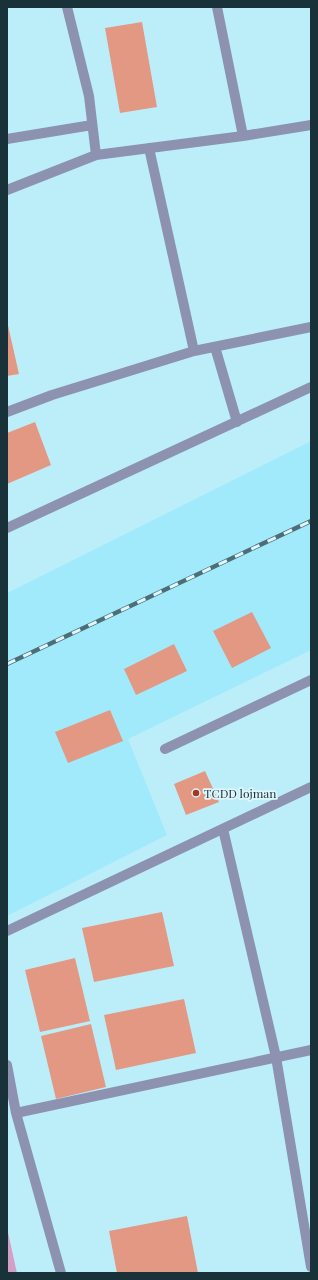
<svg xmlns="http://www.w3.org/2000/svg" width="318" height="1280" font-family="'Playfair Display',serif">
<rect width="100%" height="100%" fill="#bceefa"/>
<!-- built -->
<path fill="#a0eafc" d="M311 441V650L128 739 167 835 7 916V593Z"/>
<!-- green -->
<path fill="#d29fc6" d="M7 1228 17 1273H7Z"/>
<!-- building -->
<path fill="#e39884" d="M142 22 157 107 120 113 105 28Z
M7 321 19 374 7 376Z
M35 422 51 465 7 484V433Z
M252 612 271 648 232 668 213 631Z
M174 644 187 671 136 695 124 669Z
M110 710 123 741 68 763 55 732Z
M205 771 219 802 186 815 174 784Z
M162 912 174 966 94 982 82 928Z
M75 958 90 1021 40 1032 25 970Z
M184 999 196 1053 116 1070 104 1015Z
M91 1024 106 1087 56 1099 41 1036Z
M187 1216 198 1273H117L109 1231Z"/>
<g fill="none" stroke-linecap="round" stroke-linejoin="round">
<!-- minor -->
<path stroke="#8c92af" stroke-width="10" d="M67 7 89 96 96 155
M217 7 243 136
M7 139 92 125
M149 148 194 351
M7 190 96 155 243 136 311 125
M215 347 237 422
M7 412 52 395 194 351 311 327
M7 528 311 387
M165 749 311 680
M223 829 276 1057 311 1267
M7 931 311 787
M7 1065 16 1113 61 1273
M16 1113 311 1050"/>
<defs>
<path id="rail" d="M7 664 311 521"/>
</defs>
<!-- rail casing -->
<use href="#rail" stroke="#4d6e77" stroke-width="4.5"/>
<!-- rail -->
<use href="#rail" stroke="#def6fc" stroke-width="3" stroke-dasharray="9" stroke-linecap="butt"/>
</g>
<!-- markers -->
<circle fill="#a33a1f" stroke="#def6fc" stroke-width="1.5" cx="196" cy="793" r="4"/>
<g text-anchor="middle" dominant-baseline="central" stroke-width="3.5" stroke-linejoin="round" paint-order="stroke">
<!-- poi labels -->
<g font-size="12" fill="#193239" stroke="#def6fc" text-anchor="start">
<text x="204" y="793">TCDD lojman</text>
</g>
</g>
<!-- border -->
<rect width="318" height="1280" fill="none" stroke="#193239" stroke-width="16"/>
</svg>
